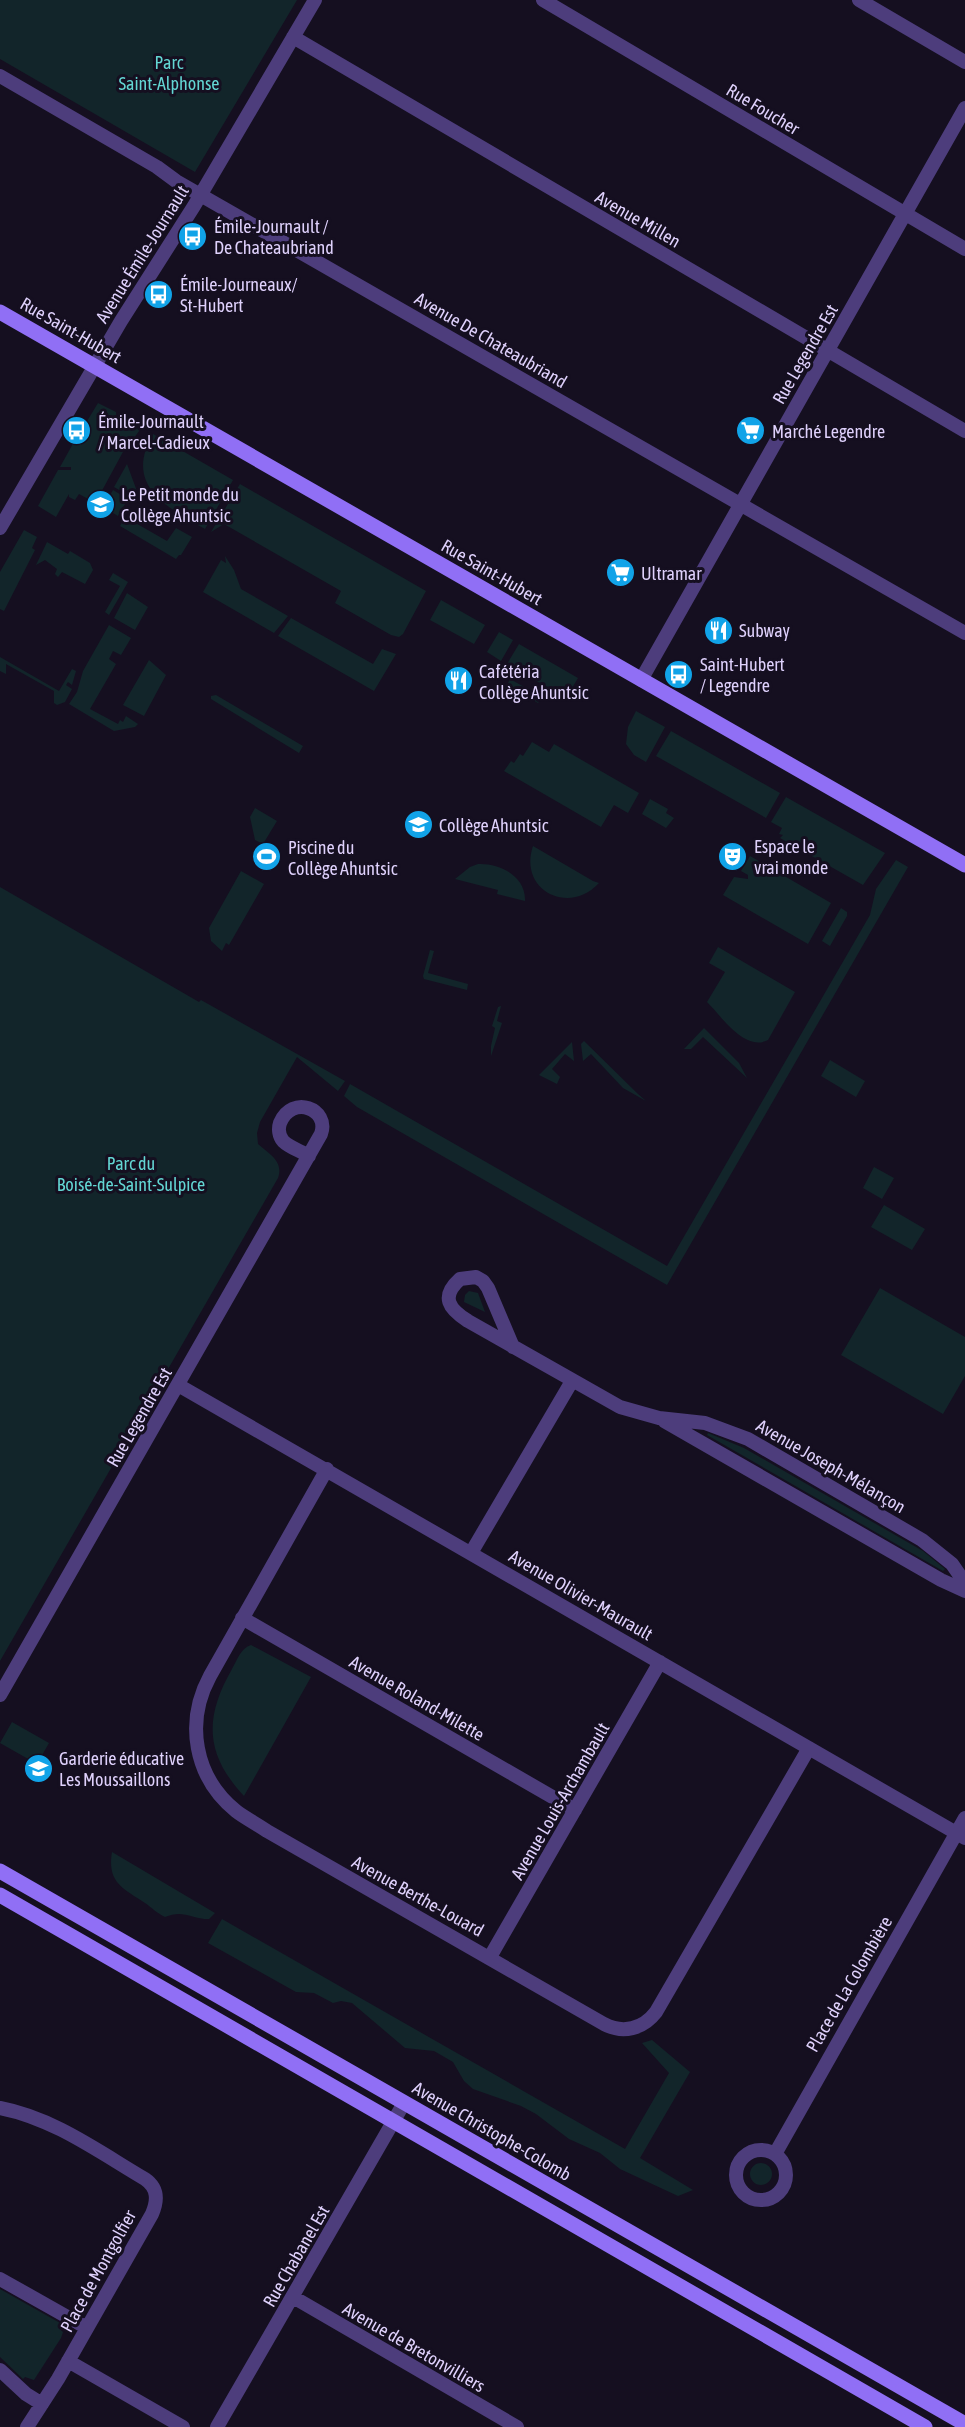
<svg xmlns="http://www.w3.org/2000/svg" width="965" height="2427" font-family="'Asap Condensed',sans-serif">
<rect width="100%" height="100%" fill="#150f20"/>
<!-- green -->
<path fill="#12252a" d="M0 0H297L195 172 0 59Z
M98 403 116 412V417H124L142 427 134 438 130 439 98 498 93 495 90 500 79 494 75 500 69 497V494L56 517 38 506 58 470H71V467H60L75 440 81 442 88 436 81 431Z
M153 434 233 480 205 529C167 507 123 486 153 434Z
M127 464 138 494 135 499 114 487Z
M240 484 426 591 403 634 399 637 391 635 335 603 341 591 224 524 211 532Z
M113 490 128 499 118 516 103 507Z
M125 517 167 541 176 528 192 537 181 555H179L176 559 120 526Z
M24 530 37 537 32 548 35 550 4 611 0 609V572Z
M47 542 68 554 70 551 90 563 93 570 85 584 62 572 58 577 55 574 57 569 45 560 36 565Z
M225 556 234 570 241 589 288 616 274 633 203 592 221 560 226 563Z
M113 573 128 582 109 615 105 612 120 586 109 580Z
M127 593 148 607 135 630 114 618Z
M441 600 485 625 474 644 430 620Z
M291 618 373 664 382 649 396 654 374 691 278 636Z
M109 625 131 638 121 655 113 651 109 659 116 664 90 709 118 724 120 720 123 722 126 716 138 724 135 727 114 731 69 704 77 692 83 671Z
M499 632 513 640 501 661 487 652Z
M519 644 578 678 566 698 507 664Z
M0 657 59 691 72 669 76 671 72 685 68 682 66 685 72 689 65 702 57 705 54 703V691L6 664V674L0 671Z
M149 660 166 675 144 716 123 705Z
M510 679 542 697 538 703 507 685Z
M216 695 303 746 299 753 211 699V696Z
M636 711 665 727 646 762 634 755 626 744 628 727Z
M671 731 780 793 766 818 656 756Z
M532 742 549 752 554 744 639 793 628 813 614 805 601 827 504 771 511 761 514 763 520 754 523 756Z
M786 797 885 853 863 885 780 838 783 835 779 834 782 828 771 822Z
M650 799 668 809 666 813 674 818 666 828 642 814Z
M255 808 277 821 263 844 255 840 250 817Z
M533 846 593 881 599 883C569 916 518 890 533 846Z
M750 856 831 903 808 944 723 895 734 877 748 879V875L741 871Z
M896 860 908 867 667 1285 357 1107 344 1096 350 1084 667 1266 870 915 876 889Z
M478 864C500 863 526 876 525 901L497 894 498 890 455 879 470 867Z
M241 871 264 884 229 945 226 943 222 951 211 941 209 928Z
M0 887 199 1002 201 1000 345 1081 338 1091 297 1057 260 1122 257 1133 258 1144C269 1154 284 1161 278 1178L0 1661Z
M841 908 847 912V916L830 946 822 941Z
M718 947 795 992 768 1040C745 1052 722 1017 707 1002L725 972 709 963Z
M430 950 434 951 428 973 468 984 467 990 424 979 423 976Z
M501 1006 497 1021 502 1023 491 1056V1046L495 1028 492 1026 498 1007Z
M704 1028 739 1063 747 1078 703 1037 691 1049H684Z
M584 1041 638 1094 646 1101 623 1088 591 1054 583 1061 581 1044Z
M572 1042 574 1061 565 1054 552 1069 560 1077 557 1084 539 1075Z
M830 1060 865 1081 856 1097 821 1076Z
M874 1167 894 1178 882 1199 863 1188Z
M884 1205 925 1229 912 1250 871 1227Z
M880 1288 965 1337V1376L943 1414 841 1355Z
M469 1291 478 1293 485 1312 464 1302 465 1295Z
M708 1433 744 1448 923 1551 945 1569 943 1571 707 1435Z
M251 1645 311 1677 244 1796C205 1754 204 1718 232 1669 237 1660 241 1648 251 1645Z
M12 1722 49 1743 37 1764 0 1743Z
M112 1852 215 1913 209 1919C191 1919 183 1909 165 1917 157 1913 152 1908 145 1903 122 1888 107 1882 112 1852Z
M222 1919 625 2149 669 2073 642 2043 652 2040 690 2072 640 2158 693 2190 678 2196 620 2169 600 2153 569 2139 536 2114 521 2106 473 2089 464 2081 453 2062 434 2051 405 2048 352 2003 341 2001 333 2003 314 1993 296 1992 208 1943Z
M750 2174a11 11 0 1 1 22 0a11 11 0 1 1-22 0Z
M0 2289 60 2323 58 2327 63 2332 61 2338 34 2380 25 2377 23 2379 0 2357Z"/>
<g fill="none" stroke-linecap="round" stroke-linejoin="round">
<!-- minor -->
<path stroke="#4d3d7c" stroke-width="14" d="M543 0 965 249
M859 0 965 62
M293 37 965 431
M0 76 157 167 176 181 965 633
M0 528 121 321 194 206 315 0
M641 680 965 108
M513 1347 488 1288 483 1281 476 1277 460 1279C440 1297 449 1309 468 1321L620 1407 659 1418 705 1423 748 1439 922 1540 952 1564 965 1583
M178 1385 965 1838
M664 1421 941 1580 965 1591
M327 1469 210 1676C185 1722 194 1777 236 1811 245 1818 257 1824 267 1831L604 2024C623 2034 643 2029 656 2012L809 1748
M471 1553 572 1381
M242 1618 575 1810
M0 1695 321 1134C330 1109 292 1094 280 1123 278 1129 279 1136 283 1141 290 1148 301 1151 309 1156
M490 1957 660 1662
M0 2108C53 2118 99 2152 145 2179 158 2188 158 2200 152 2214L58 2379 27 2427
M736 2175a25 25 0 1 1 50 0a25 25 0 1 1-50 0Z
M775 2154 965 1818
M0 2279 87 2328
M293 2297 517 2427
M68 2361 183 2427
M0 2370 26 2394 42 2404
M217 2427 404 2103"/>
<!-- secondary -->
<path stroke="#906ff5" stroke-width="15" d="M0 312 965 865
M0 1871 965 2424
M0 1895 925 2427"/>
</g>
<!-- icons -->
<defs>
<symbol id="bus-disc" viewBox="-11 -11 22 22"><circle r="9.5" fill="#11a3e8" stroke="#150f20"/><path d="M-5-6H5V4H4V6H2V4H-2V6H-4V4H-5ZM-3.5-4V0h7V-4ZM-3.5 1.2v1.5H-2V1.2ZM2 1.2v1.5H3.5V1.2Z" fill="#fff"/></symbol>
<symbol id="supermarket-disc" viewBox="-11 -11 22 22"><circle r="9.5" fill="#11a3e8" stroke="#150f20"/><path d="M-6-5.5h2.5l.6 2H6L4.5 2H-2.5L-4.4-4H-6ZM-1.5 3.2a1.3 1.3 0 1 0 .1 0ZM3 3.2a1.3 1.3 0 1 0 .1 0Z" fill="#fff"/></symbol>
<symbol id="school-disc" viewBox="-11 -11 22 22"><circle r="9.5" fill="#11a3e8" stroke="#150f20"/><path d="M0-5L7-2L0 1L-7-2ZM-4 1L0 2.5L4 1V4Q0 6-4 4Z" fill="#fff"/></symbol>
<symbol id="restaurant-disc" viewBox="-11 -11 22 22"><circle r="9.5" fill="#11a3e8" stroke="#150f20"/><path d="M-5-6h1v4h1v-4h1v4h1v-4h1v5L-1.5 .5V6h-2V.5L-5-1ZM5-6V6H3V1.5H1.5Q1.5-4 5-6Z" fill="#fff"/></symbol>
<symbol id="university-disc" viewBox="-11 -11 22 22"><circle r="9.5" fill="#11a3e8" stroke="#150f20"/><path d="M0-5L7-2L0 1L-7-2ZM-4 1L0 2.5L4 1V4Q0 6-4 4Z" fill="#fff"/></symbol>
<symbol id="theatre-disc" viewBox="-11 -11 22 22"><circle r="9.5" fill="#11a3e8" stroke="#150f20"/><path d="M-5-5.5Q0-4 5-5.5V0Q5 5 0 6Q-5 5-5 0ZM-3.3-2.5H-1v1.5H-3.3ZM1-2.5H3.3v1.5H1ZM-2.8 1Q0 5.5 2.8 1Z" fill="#fff"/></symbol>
<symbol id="stadium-disc" viewBox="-11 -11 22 22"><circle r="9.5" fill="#11a3e8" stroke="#150f20"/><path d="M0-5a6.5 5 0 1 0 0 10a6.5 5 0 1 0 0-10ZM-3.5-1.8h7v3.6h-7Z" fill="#fff"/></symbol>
</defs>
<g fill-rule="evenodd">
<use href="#bus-disc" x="176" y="220" width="33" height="33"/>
<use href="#bus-disc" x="142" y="278" width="33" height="33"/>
<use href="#bus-disc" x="60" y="414" width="33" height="33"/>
<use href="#supermarket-disc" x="734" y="414" width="33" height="33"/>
<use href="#school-disc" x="84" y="488" width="33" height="33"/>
<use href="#supermarket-disc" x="604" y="556" width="33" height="33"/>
<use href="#restaurant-disc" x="702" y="614" width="33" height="33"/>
<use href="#bus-disc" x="662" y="658" width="33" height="33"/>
<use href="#restaurant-disc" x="442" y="664" width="33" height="33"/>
<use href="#university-disc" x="402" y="808" width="33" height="33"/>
<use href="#theatre-disc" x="716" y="840" width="33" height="33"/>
<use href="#stadium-disc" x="250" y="840" width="33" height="33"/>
<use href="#school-disc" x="22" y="1752" width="33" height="33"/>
</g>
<g text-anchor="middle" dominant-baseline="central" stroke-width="6" stroke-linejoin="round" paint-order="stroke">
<!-- park labels -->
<g font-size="18" fill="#63d6d3" stroke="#150f20">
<text x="169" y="62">Parc<tspan x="169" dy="21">Saint-Alphonse</tspan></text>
<text x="131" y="1163">Parc du<tspan x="131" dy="21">Boisé-de-Saint-Sulpice</tspan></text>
</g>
<!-- street labels -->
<g font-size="18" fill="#dfd1fc" stroke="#150f20">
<text transform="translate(763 109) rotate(31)">Rue Foucher</text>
<text transform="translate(638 219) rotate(30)">Avenue Millen</text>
<text transform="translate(142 254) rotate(-58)">Avenue Émile-Journault</text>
<text transform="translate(71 330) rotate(30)">Rue Saint-Hubert</text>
<text transform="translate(491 340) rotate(30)">Avenue De Chateaubriand</text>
<text transform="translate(805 354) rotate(-60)">Rue Legendre Est</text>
<text transform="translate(492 572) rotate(30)">Rue Saint-Hubert</text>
<text transform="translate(139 1417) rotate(-60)">Rue Legendre Est</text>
<text transform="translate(831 1466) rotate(30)">Avenue Joseph-Mélançon</text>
<text transform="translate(581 1595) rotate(30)">Avenue Olivier-Maurault</text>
<text transform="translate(417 1698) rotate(30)">Avenue Roland-Milette</text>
<text transform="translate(560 1801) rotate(-60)">Avenue Louis-Archambault</text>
<text transform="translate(418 1896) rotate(29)">Avenue Berthe-Louard</text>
<text transform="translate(849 1984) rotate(-60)">Place de La Colombière</text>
<text transform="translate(492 2131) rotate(30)">Avenue Christophe-Colomb</text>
<text transform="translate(296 2256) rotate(-60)">Rue Chabanel Est</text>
<text transform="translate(98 2271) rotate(-61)">Place de Montgolfier</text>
<text transform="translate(414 2347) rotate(30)">Avenue de Bretonvilliers</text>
</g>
<!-- poi labels -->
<g font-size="18" fill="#dfd1fc" stroke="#150f20" text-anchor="start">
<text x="214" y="226">Émile-Journault /<tspan x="214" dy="21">De Chateaubriand</tspan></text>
<text x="180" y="284">Émile-Journeaux/<tspan x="180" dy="21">St-Hubert</tspan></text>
<text x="98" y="421">Émile-Journault<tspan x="98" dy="21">/ Marcel-Cadieux</tspan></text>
<text x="772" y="431">Marché Legendre</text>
<text x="121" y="494">Le Petit monde du<tspan x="121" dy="21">Collège Ahuntsic</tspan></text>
<text x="641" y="573">Ultramar</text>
<text x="739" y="630">Subway</text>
<text x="700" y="664">Saint-Hubert<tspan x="700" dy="21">/ Legendre</tspan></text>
<text x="479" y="671">Cafétéria<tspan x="479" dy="21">Collège Ahuntsic</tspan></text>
<text x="439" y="825">Collège Ahuntsic</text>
<text x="754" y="846">Espace le<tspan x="754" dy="21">vrai monde</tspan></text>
<text x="288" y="847">Piscine du<tspan x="288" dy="21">Collège Ahuntsic</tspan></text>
<text x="59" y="1758">Garderie éducative<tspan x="59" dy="21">Les Moussaillons</tspan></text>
</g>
</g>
</svg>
